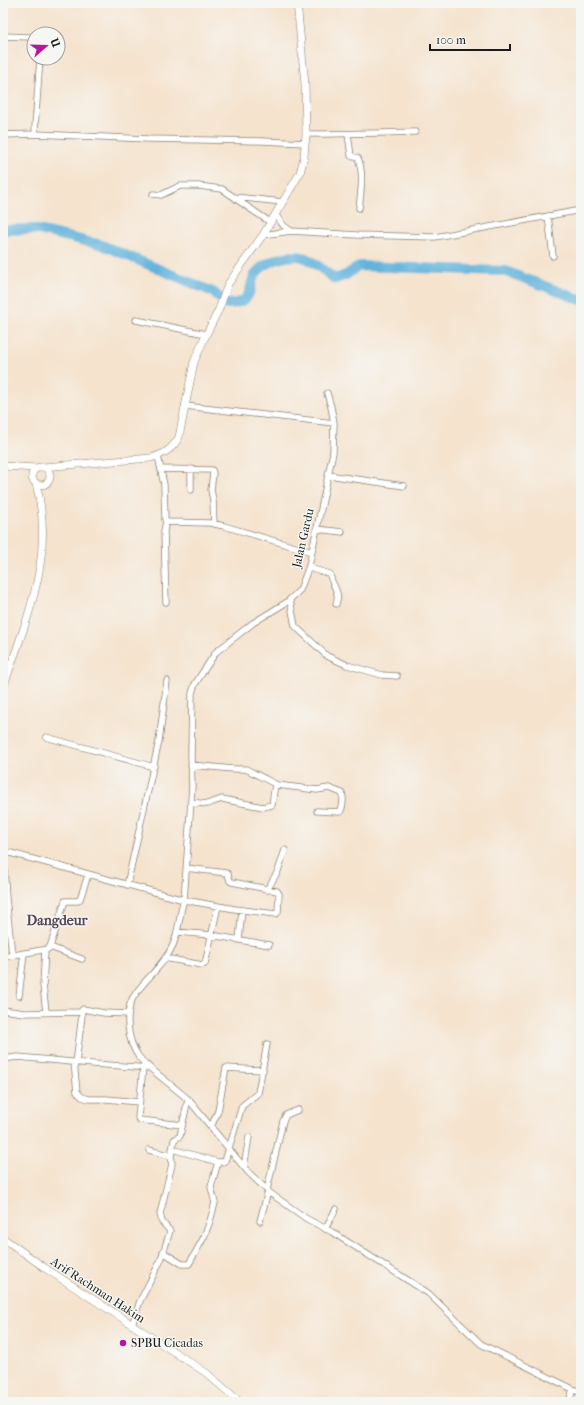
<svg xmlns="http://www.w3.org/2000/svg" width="584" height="1405" font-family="'IM FELL French Canon',serif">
<rect width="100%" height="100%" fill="#f6f6f2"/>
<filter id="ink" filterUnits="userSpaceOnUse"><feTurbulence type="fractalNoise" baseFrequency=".025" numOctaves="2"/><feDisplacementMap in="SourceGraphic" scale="8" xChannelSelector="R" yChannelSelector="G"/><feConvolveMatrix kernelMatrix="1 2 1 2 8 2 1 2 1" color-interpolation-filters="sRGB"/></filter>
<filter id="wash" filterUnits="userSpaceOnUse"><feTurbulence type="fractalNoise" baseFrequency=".012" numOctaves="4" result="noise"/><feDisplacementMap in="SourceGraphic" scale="16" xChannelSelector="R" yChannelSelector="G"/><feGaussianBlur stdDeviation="0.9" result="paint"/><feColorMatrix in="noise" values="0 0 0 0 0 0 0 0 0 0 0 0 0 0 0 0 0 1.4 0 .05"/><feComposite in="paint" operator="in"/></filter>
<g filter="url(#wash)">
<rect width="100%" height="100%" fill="#f5e3ce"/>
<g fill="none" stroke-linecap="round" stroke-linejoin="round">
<!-- river -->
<path stroke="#62b2dc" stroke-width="10" d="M3 230 34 229 102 245 213 292 227 304C232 304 239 303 244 300 252 294 250 282 255 275 263 261 293 251 308 259 317 264 326 273 335 279L346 275 359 266 505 271 581 300"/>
</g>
</g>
<g filter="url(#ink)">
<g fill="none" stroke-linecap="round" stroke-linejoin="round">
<defs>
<path id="minor" d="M3 36 31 37 34 38
M40 58 35 128 36 134 148 139 262 141 305 143
M306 134C342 134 379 133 415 132
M348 134 351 156 358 158C364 173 361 191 359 208
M3 135 36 134
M153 194 161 195 180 186H198L222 189 234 197 283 202
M236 199 270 222
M276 215 283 225 291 231
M548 216 553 256
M263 235 291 231 357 235 435 237 581 210
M136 320 206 334
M185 406 334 423
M158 456 164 485 165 520 168 522 210 523 224 526 312 552
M161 469 212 470 213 473 211 490 213 500 214 524
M191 469V490
M328 475 404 486
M317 529 342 532
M309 568 330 574C331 586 341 590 336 604
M290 600 295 626 327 656 347 665 382 675 397 676
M166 602 164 531 166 521
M46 737 154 767
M191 765 233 769H246L277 785 317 790 329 788 342 793C344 798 343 808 340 812L317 811
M191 802 207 804 222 799 263 807 272 805 275 784
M3 851 184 900C179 915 179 931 173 945 165 964 147 977 136 993 123 1010 127 1041 139 1057 142 1061 146 1064 150 1068
M3 851 6 898 12 955
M186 868 226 873 228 874 230 881 232 882 277 891 279 894 278 912 276 914 235 909 184 900 192 786 191 755 192 693 195 684 216 652 253 623 287 602 300 590 309 566 333 452 334 423 331 407 327 393
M127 885 159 741 167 681
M267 890 278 871 285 850
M177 932 211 935 269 945
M239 940 242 910
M50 947 82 959
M45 950 43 985 46 1012
M3 957 48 949 50 947 65 901H78L80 899 88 875
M165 958 202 965 205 964 218 906
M19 996 24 953
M3 1010 24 1013 81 1012 82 1015 76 1063
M80 1012 83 1009 104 1013 128 1014
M3 1059 18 1057 93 1064 150 1068 188 1099 248 1172 270 1193 307 1219 332 1232 428 1293 481 1344 581 1393
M74 1062 77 1092 82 1097 89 1099H106L139 1102
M143 1067 138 1118 140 1120 182 1125
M211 1127 218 1111 226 1068 263 1070
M172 1149 218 1162H222L225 1161 242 1106 258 1093 267 1044
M149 1150 171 1156
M244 1167 249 1137
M267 1190 283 1121 286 1115 298 1110
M260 1221 268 1191
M325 1229 336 1209
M163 1252 182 1264H189L204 1237 210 1221 215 1203 211 1187 218 1162
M132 1325 140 1301 161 1260 170 1231 162 1222 160 1214 172 1164 171 1156 174 1140 180 1136 188 1099
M569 1402 573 1389"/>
<path id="major" d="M3 466 36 468
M32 476a9 9 0 1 1 18 0a9 9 0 1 1-18 0Z
M43 467 151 458C164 454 173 449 179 437L194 362 204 339 219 309 228 284 263 235 300 173 304 157 306 134 305 84 297 3
M3 688C26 620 56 557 36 483
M3 1238 45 1268 205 1372 240 1402"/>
</defs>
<!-- minor casing -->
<use href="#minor" stroke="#888075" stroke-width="7"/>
<!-- major casing -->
<use href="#major" stroke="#888075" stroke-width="8"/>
<!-- minor -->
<use href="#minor" stroke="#fff" stroke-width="5.5"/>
<!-- major -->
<use href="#major" stroke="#fff" stroke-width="7"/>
</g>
</g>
<!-- markers -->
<circle fill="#b5179e" stroke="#f6f6f2" stroke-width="1.5" cx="123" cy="1343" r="4"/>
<g text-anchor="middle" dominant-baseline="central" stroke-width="3" stroke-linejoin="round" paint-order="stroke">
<!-- street labels -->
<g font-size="12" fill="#1c1c1c" stroke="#f6f6f2">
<text transform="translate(303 538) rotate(-77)">Jalan Gardu</text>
<text transform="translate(98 1290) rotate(33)">Arif Rachman Hakim</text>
</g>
<!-- poi labels -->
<g font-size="12" fill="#1c1c1c" stroke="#f6f6f2" text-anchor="start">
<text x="131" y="1343">SPBU Cicadas</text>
</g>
<!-- quarter labels -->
<g font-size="14" font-weight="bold" fill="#564656" stroke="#f6f6f2">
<text x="57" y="920">Dangdeur</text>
</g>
</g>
<!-- margin -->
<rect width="584" height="1405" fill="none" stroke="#f6f6f2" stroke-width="16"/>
<!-- north arrow -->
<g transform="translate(46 46) rotate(70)"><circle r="19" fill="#f6f6f2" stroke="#9f9f9c"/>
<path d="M0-3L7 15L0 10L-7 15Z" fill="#b5179e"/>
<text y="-6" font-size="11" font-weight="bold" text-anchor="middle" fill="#1c1c1c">U</text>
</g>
<!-- scale -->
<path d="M430 44v6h80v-6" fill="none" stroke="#1c1c1c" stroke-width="2"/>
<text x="436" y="44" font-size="12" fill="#1c1c1c" stroke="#f6f6f2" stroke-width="3" paint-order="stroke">100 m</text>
</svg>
